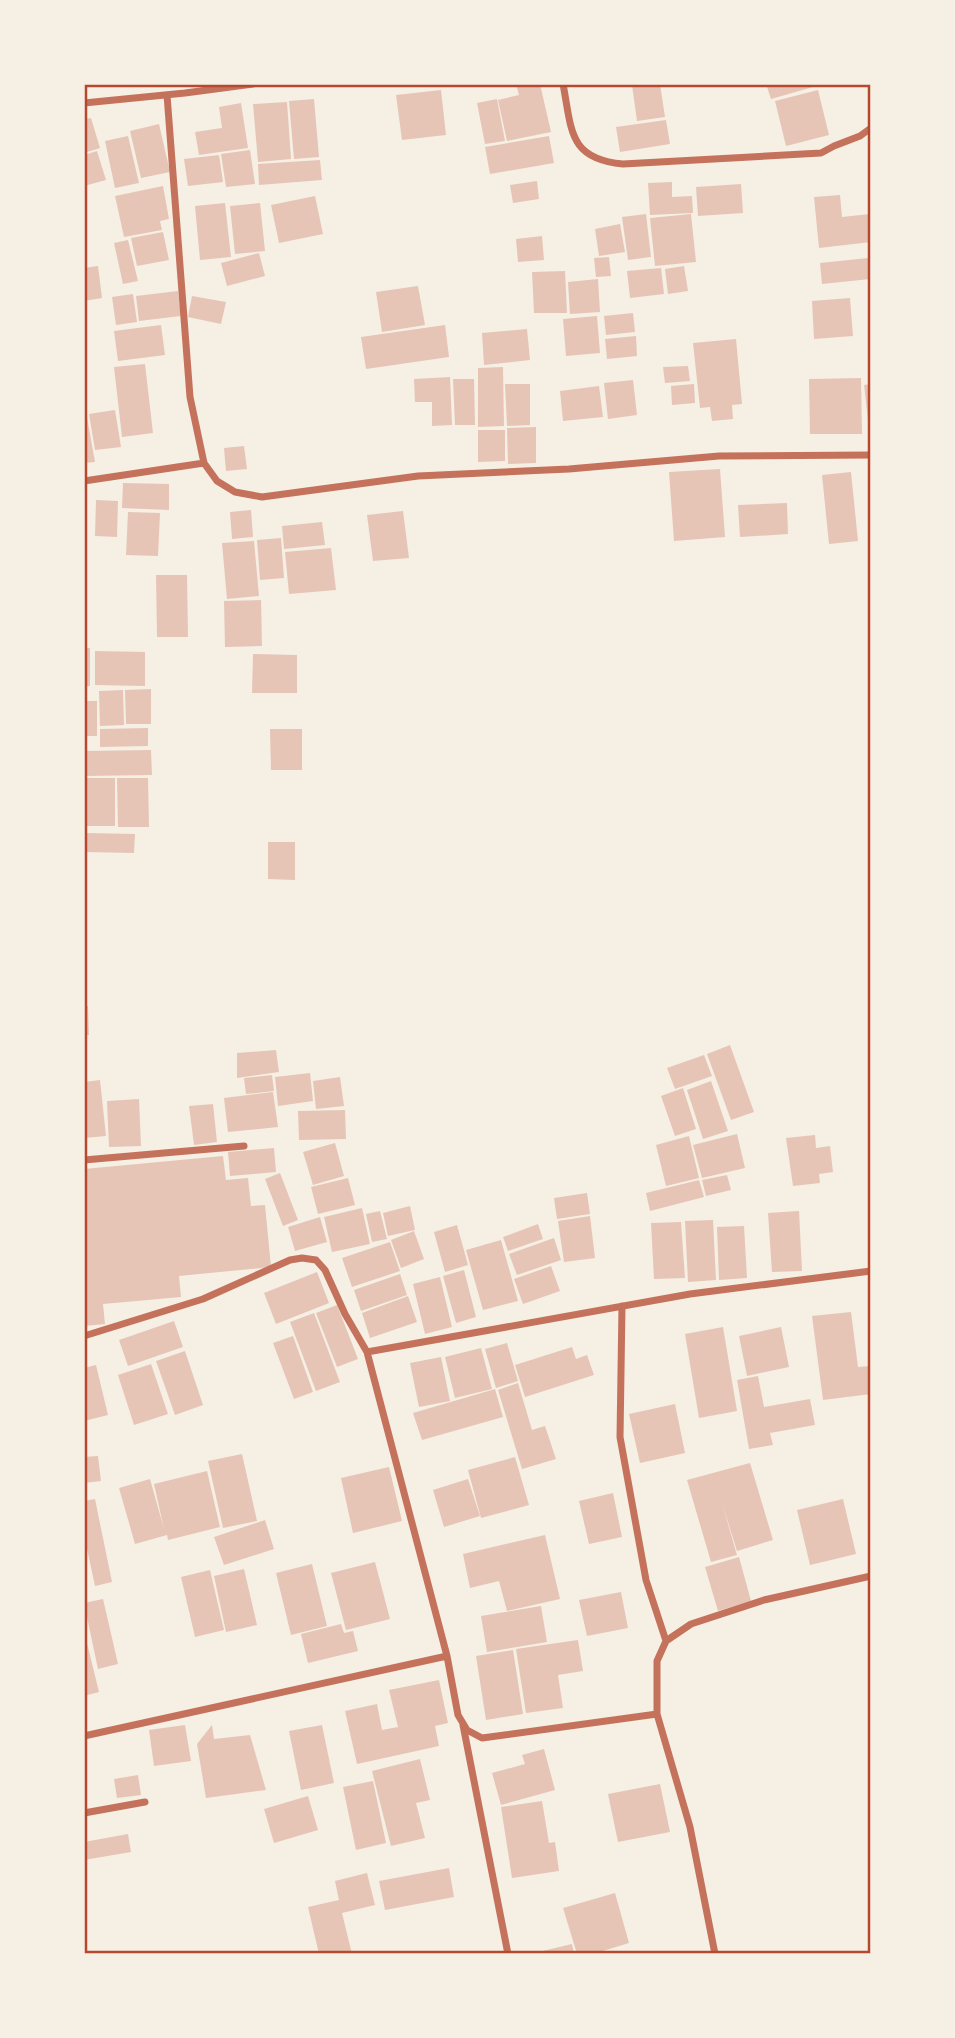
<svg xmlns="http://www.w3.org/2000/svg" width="955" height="2038" font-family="Inter,sans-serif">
<rect width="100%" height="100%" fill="#f6efe4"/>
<!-- building -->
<path fill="#e6c5b7" d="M516 84H540L551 132 507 141 498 100 519 95Z
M660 84 665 117 637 121 632 85Z
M766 84H820V85L771 99Z
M441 90 446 135 402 140 396 95Z
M818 90 829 135 786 146 775 101Z
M314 99 319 157 294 159 289 101Z
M497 99 505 141 485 144 477 103Z
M287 102 291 159 258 162 253 104Z
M241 103 248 148 199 155 195 132 222 128 219 107Z
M91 118 100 148 84 153V119Z
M666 120 670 144 620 152 616 127Z
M159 124 170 172 141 178 130 131Z
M128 136 139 183 115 188 105 141Z
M549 136 554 163 490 174 485 147Z
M250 150 255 184 226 187 221 154Z
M97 151 106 180 84 186V155Z
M219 155 223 182 188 186 184 159Z
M320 160 322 180 259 185 258 164Z
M537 181 539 199 513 203 510 185Z
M672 182V197L692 196 693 213 650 215 648 183Z
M741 184 743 213 698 216 696 187Z
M163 186 169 219 160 221 162 230 124 237 115 196Z
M840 195 842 217 870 214 871 242 819 248 814 197Z
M315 196 323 234 279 243 271 205Z
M225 203 231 257 200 260 195 206Z
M260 203 265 251 235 254 230 206Z
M646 214 651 257 628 260 622 217Z
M691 214 696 262 655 266 650 218Z
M620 224 625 252 599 256 595 229Z
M163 232 169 260 137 266 131 238Z
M542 236 544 260 518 262 516 239Z
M128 240 138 281 123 284 114 243Z
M259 253 265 276 227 286 221 263Z
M609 257 611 276 596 277 594 258Z
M868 258 870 279 822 284 820 263Z
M98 266 102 298 84 301V268Z
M684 266 688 291 668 294 665 269Z
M661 268 664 294 630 298 627 271Z
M565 271 567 313H534L532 272Z
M598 279 600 312 570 314 568 282Z
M418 286 425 325 382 332 376 292Z
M178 291 181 316 139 321 136 296Z
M133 294 137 322 116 325 112 297Z
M192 296 226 302 221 324 188 317Z
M850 298 853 336 814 339 812 301Z
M633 313 635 332 606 335 604 316Z
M597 316 600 353 566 356 563 319Z
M161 325 165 355 118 361 114 331Z
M445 325 449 357 366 369 361 337Z
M527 329 530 360 484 365 482 333Z
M636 336 637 356 607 359 605 339Z
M736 339 742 404 732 405 733 419 712 421 710 407 700 408 693 343Z
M145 364 153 433 122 437 114 367Z
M688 366 690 381 665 383 663 367Z
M503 367 504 426 478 427V368Z
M450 377 452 425 432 426V402H415L414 379Z
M861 378 862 434H810L809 379Z
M453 379H474L475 425H455Z
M633 380 637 415 608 419 604 383Z
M505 384H530V425L507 426Z
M694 384 695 403 672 405 671 386Z
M871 384V428H869L864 385Z
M599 386 603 417 563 421 560 391Z
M85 406 95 462 84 463V407Z
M115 410 121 447 95 450 89 414Z
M536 427V463L508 464 507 428Z
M478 430H505V461L478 462Z
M244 446 247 469 226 471 224 448Z
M720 469 725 537 674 541 669 472Z
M851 472 858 541 829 544 822 475Z
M123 483 169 484V510L122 508Z
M96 500 118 501 117 537 95 536Z
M787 503 788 534 740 537 738 505Z
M251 510 253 537 232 539 230 512Z
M403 511 409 558 373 561 367 515Z
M128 512 160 513 158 556 126 555Z
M322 522 325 545 284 549 282 526Z
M281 538 284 578 260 580 257 540Z
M254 541 259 596 227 599 222 543Z
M331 548 336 590 289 594 285 552Z
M156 575H187L188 637H157Z
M261 600 262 646 225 647 224 601Z
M84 648H90V686H84Z
M95 651 145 652V686L95 685Z
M253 654 297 655V693H252Z
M151 689V724H126L125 690Z
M123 690 124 725 100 726 99 691Z
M84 701H97V736H84Z
M148 728V746L100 747V729Z
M270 729H302V770H271Z
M151 750 152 775 84 776V751Z
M84 778H115V826H84Z
M117 778H148L149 827H118Z
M87 833 135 834 134 853 86 852Z
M268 842H295V880L268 879Z
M84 1006H88L89 1035H84Z
M730 1045 754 1112 731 1120 707 1054Z
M276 1050 279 1072 237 1078V1053Z
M704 1055 712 1076 675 1089 667 1068Z
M310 1073 313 1101 278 1106 275 1077Z
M272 1075 274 1091 246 1094 244 1078Z
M340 1077 344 1106 316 1109 313 1081Z
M100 1080 106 1136 84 1138V1082Z
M711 1081 728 1131 703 1139 687 1090Z
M683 1088 696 1129 675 1136 661 1096Z
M273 1092 278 1127 228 1132 224 1098Z
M139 1099 141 1146 109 1147 107 1101Z
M213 1104 217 1142 194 1145 189 1106Z
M345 1110 346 1139 299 1140 298 1111Z
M737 1134 745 1168 702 1178 693 1145Z
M815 1135 816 1148 830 1146 833 1172 819 1174 820 1183 793 1186 786 1138Z
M689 1136 699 1178 666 1186 656 1145Z
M335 1143 344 1176 313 1185 303 1152Z
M274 1148 276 1172 230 1176 228 1152Z
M223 1156 226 1180 248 1178 251 1206 265 1205 271 1267 179 1276 181 1297 103 1304 105 1324 84 1326V1169Z
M280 1173 298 1220 283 1226 265 1179Z
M727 1175 731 1190 706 1196 702 1180Z
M348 1178 355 1205 318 1214 311 1187Z
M699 1180 704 1197 650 1211 646 1193Z
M587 1193 590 1214 557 1219 554 1198Z
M410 1206 415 1230 388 1236 383 1213Z
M362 1208 370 1244 332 1252 324 1217Z
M380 1211 387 1239 372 1242 366 1214Z
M799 1211 802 1271 772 1272 768 1213Z
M590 1216 595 1258 564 1262 558 1221Z
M320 1217 327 1242 295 1251 288 1227Z
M713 1220 716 1280 688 1282 685 1221Z
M681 1222 685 1278 654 1279 651 1223Z
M538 1224 543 1239 508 1251 503 1237Z
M457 1225 468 1265 445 1272 434 1232Z
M744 1226 747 1278 719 1280 717 1227Z
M414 1231 424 1259 401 1268 391 1240Z
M554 1238 561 1260 517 1275 509 1254Z
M501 1240 518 1301 483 1310 466 1250Z
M390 1242 400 1271 352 1287 342 1258Z
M551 1266 560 1291 523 1304 514 1279Z
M464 1270 476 1317 456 1323 443 1276Z
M317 1272 329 1303 276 1324 264 1293Z
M400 1274 407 1295 361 1311 354 1290Z
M440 1277 452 1327 425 1334 413 1284Z
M408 1296 417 1322 370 1338 362 1313Z
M337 1305 358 1359 337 1367 316 1313Z
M851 1312 858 1367 871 1366V1394L823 1400 812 1316Z
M314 1313 340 1382 316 1391 290 1322Z
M174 1321 183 1347 128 1366 119 1340Z
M723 1327 737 1411 699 1418 685 1334Z
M781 1327 789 1367 747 1376 739 1336Z
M293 1336 313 1392 294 1399 273 1343Z
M507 1343 518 1381 496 1388 485 1349Z
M572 1347 576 1359 587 1355 594 1375 525 1397 515 1365Z
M481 1348 492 1389 455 1398 445 1357Z
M185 1351 203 1405 175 1415 156 1361Z
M441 1357 450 1401 419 1407 410 1363Z
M151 1364 168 1414 134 1425 118 1375Z
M96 1365 108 1415 84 1421V1368Z
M758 1376 764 1407 810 1399 815 1425 770 1433 773 1445 749 1449 737 1380Z
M518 1383 532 1430 545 1426 556 1459 522 1469 498 1390Z
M495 1389 503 1417 422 1440 413 1413Z
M675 1404 685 1453 640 1463 629 1414Z
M242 1454 257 1521 223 1528 208 1461Z
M98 1456 101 1481 84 1483V1457Z
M515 1457 529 1505 481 1518 468 1470Z
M750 1463 773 1540 737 1551 722 1503 737 1555 711 1562 687 1480Z
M389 1467 402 1521 353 1533 341 1478Z
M207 1471 220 1527 168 1540 167 1535 135 1544 119 1488 150 1479 164 1529 154 1484Z
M468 1479 480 1516 444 1527 433 1490Z
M613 1493 622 1537 589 1544 579 1501Z
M95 1499 112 1582 95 1586 84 1535V1501Z
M843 1499 856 1554 810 1565 797 1510Z
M265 1520 274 1549 224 1565 214 1537Z
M545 1535 560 1599 507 1611 499 1581 470 1588 463 1554Z
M739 1557 751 1601 718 1611 705 1567Z
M375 1562 390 1619 346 1630 331 1573Z
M312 1564 327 1626 291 1635 276 1573Z
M244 1569 257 1625 226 1632 214 1576Z
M210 1570 224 1630 195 1637 181 1577Z
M621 1592 628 1628 587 1636 579 1600Z
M103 1599 118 1664 98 1669 84 1603Z
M541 1606 547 1642 487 1652 481 1616Z
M341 1624 344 1633 353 1631 358 1651 308 1663 301 1634Z
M578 1640 583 1671 558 1675 563 1708 526 1713 516 1649Z
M84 1643H87L99 1692 84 1696Z
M513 1650 523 1714 486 1720 476 1656Z
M439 1680 448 1723 435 1726 439 1746 357 1764 345 1711 377 1704 382 1730 398 1727 389 1690Z
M185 1725 191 1761 154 1766 149 1730Z
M212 1725 214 1739 250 1735 266 1790 206 1798 197 1744Z
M322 1725 334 1783 301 1790 289 1731Z
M544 1749 555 1790 501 1805 492 1773 525 1764 522 1755Z
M420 1759 430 1800 416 1803 425 1838 391 1846 372 1771Z
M138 1775 141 1795 117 1798 114 1779Z
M373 1781 386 1843 356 1850 343 1787Z
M660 1784 670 1832 618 1842 608 1794Z
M308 1796 318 1830 274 1843 264 1809Z
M542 1801 549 1843 555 1842 559 1871 512 1878 501 1807Z
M128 1834 131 1852 84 1860V1842Z
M449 1868 454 1897 385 1910 379 1881Z
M367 1873 375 1905 342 1913 352 1954H319L308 1907 339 1900 335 1881Z
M615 1893 629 1943 593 1954H577L563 1908Z
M572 1944 574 1954H534V1953Z"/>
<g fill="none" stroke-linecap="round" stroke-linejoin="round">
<!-- minor -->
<path stroke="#c5725c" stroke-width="7" d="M563 84C572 130 568 159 623 164L821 153 834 146 860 136 871 128
M167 95 190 397 204 463 217 481 235 492 262 497 418 476 569 469 719 456 871 455
M84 103 185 93 253 84
M84 481 204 463
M84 1160 244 1146
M622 1306 620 1437 646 1580 666 1641
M84 1336 203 1299 290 1260 302 1258 316 1260 325 1270 345 1314 367 1352 447 1656 458 1715 467 1730 482 1738 657 1714
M367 1352 690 1294 871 1271
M463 1725 508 1954
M84 1736 447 1656
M84 1813 145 1802
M715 1954 690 1827 657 1714V1661L666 1641 691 1624 764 1600 871 1576"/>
</g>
<!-- border -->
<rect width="955" height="2038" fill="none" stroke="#f6efe4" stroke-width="172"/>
<rect x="86" y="86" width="783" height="1866" fill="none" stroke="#b5482f" stroke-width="2.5"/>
</svg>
